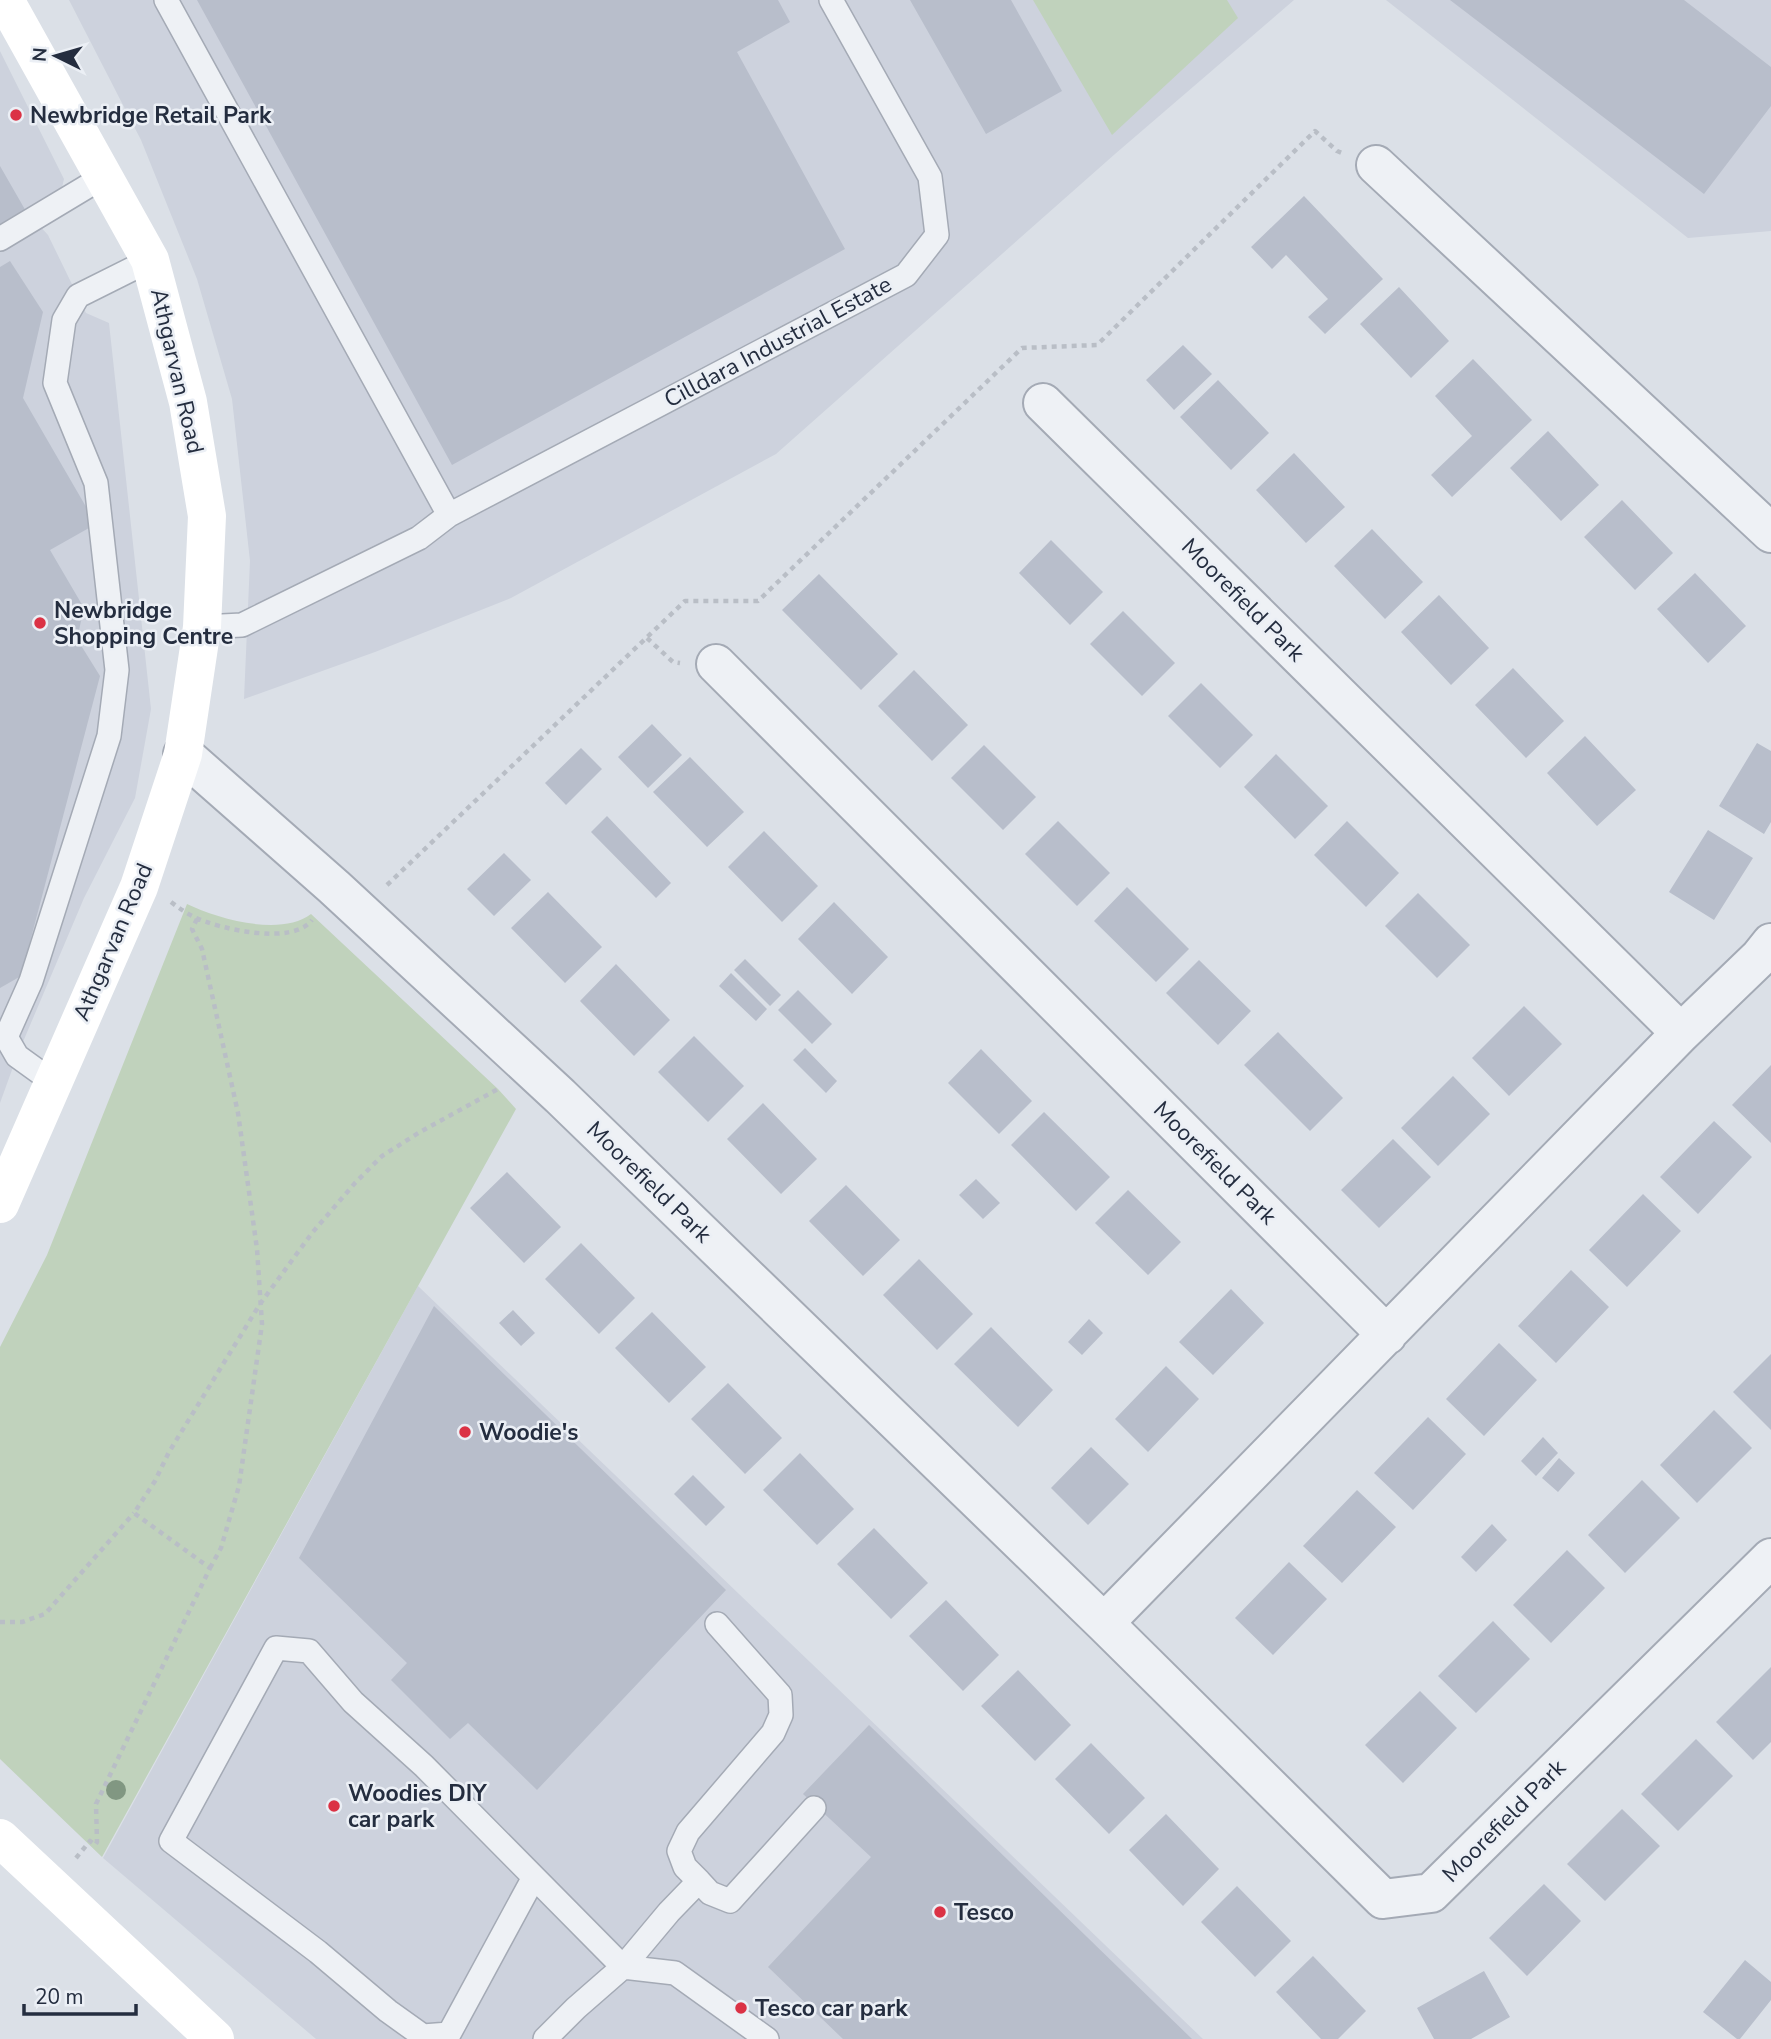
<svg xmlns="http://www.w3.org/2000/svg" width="1771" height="2039" font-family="'Nunito Sans',sans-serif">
<rect width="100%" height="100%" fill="#dbe0e7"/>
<!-- built -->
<path fill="#cdd2dd" d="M69 0H1294L1115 154 776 454 511 598 375 652 244 699 250 561 232 399 197 279 141 140Z
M1386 0H1771V231L1688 238Z
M0 51 64 179 61 192 28 213 48 235 86 313 109 323 151 709 135 798 84 898 17 1056 0 1103Z
M418 1286 1203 2039H316L103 1858Z"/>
<!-- green -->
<path fill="#c0d2bc" d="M1033 0H1227L1238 18 1112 135Z
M187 904C218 919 281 937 311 914L498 1089 516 1109 102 1857 0 1759V1347L47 1255Z"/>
<!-- building -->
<path fill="#b8becb" d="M197 0H778L790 22 737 52 845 249 452 465Z
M910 0H1011L1062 91 986 134Z
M1450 0H1684L1771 67V106L1704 194Z
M0 166 27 213 0 229Z
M1304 196 1383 279 1325 334 1308 317 1328 299 1286 255 1272 269 1251 247Z
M10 261 43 312 23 398 96 524 50 550 84 608 77 639 100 676 21 976 0 988V267Z
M1399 287 1449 341 1411 378 1360 324Z
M1183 345 1212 374 1174 410 1146 380Z
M1473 359 1532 420 1452 497 1431 475 1472 436 1435 396Z
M1218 380 1269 433 1231 470 1180 417Z
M1548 431 1599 485 1561 521 1510 468Z
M1294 453 1345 507 1306 543 1256 490Z
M1622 500 1673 553 1635 590 1584 537Z
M1372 529 1423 582 1385 619 1334 566Z
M1051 540 1103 592 1070 625 1019 573Z
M1695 573 1746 626 1708 663 1657 609Z
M819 574 898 654 861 690 782 610Z
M1439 595 1489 648 1451 685 1401 632Z
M1123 611 1175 663 1142 696 1090 644Z
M1513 668 1564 721 1526 758 1475 705Z
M914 670 968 725 932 761 878 706Z
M1201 683 1253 735 1220 768 1168 716Z
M652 724 682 755 648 788 618 757Z
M1585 736 1636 790 1597 826 1547 773Z
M1757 743 1771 751V822L1764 834 1719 806Z
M984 745 1036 797 1003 830 951 778Z
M581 748 602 769 566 805 545 783Z
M1276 754 1328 806 1295 839 1244 787Z
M690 757 744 812 707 847 653 792Z
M607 816 671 883 656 898 591 832Z
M1058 821 1110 873 1077 906 1025 854Z
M1347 821 1399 873 1366 907 1314 855Z
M1708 830 1753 858 1714 920 1669 892Z
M764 831 818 886 782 922 728 867Z
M504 853 531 880 494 916 467 889Z
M1127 887 1189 949 1156 982 1094 921Z
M548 892 602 947 565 983 511 928Z
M1418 893 1470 945 1437 978 1385 926Z
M834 902 888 957 852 994 798 939Z
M745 959 781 995 770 1006 734 970Z
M1199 960 1251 1011 1218 1045 1166 993Z
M616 964 670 1020 634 1056 580 1001Z
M731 973 767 1009 756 1021 719 986Z
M798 990 832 1024 812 1044 778 1010Z
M1524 1006 1562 1044 1509 1096 1472 1058Z
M1278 1032 1343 1098 1310 1131 1244 1065Z
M694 1036 744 1086 708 1122 658 1072Z
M805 1048 837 1081 826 1093 793 1060Z
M981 1049 1032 1101 999 1134 948 1083Z
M1771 1065V1143L1732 1105Z
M1453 1076 1490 1114 1438 1166 1401 1128Z
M763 1103 817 1159 781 1194 727 1139Z
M1044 1112 1110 1177 1076 1211 1011 1145Z
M1714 1121 1752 1157 1698 1214 1660 1177Z
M1393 1139 1431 1177 1379 1228 1341 1190Z
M507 1172 561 1227 524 1263 470 1208Z
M976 1179 1000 1203 983 1219 959 1195Z
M846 1185 900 1240 863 1276 809 1221Z
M1128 1190 1181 1242 1148 1275 1095 1223Z
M1643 1194 1681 1231 1627 1287 1589 1250Z
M581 1243 635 1298 599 1334 545 1279Z
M919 1259 973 1314 937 1350 883 1295Z
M1571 1270 1609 1307 1556 1363 1518 1326Z
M1231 1289 1264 1323 1213 1375 1179 1342Z
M434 1306 726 1590 537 1790 468 1723 450 1739 391 1680 407 1663 299 1558Z
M513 1310 535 1333 521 1346 499 1323Z
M652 1312 706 1367 669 1403 615 1348Z
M1089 1319 1103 1333 1082 1355 1068 1342Z
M991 1327 1053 1390 1018 1427 954 1364Z
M1499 1343 1537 1380 1484 1436 1446 1399Z
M1771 1354V1430L1733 1392Z
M1166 1366 1199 1399 1148 1452 1115 1419Z
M728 1383 782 1438 745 1474 691 1419Z
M1714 1410 1752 1448 1697 1503 1660 1465Z
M1428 1417 1466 1454 1413 1510 1374 1473Z
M1543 1437 1558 1453 1536 1476 1521 1461Z
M1091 1447 1129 1484 1088 1525 1051 1488Z
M800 1453 854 1509 817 1545 763 1490Z
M1559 1458 1575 1473 1558 1492 1542 1478Z
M693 1475 725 1507 706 1526 674 1494Z
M1642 1480 1680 1518 1625 1573 1588 1535Z
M1357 1490 1396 1527 1342 1583 1303 1546Z
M1492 1524 1507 1540 1476 1572 1461 1557Z
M874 1528 928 1583 891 1619 837 1564Z
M1567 1550 1605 1588 1551 1643 1513 1605Z
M1289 1562 1327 1599 1273 1655 1235 1618Z
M946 1600 999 1655 963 1691 909 1636Z
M1493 1621 1530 1659 1476 1713 1438 1676Z
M1771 1667V1742L1753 1760 1716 1722Z
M1018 1670 1071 1725 1035 1761 981 1706Z
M1420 1691 1457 1728 1403 1783 1365 1745Z
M869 1725 1192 2039H843L768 1967 871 1857 803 1794Z
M1696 1739 1733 1776 1678 1831 1641 1794Z
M1091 1743 1145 1798 1109 1834 1055 1779Z
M1622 1809 1660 1846 1605 1901 1567 1864Z
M1166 1814 1219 1869 1183 1906 1129 1850Z
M1544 1884 1581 1921 1527 1976 1489 1938Z
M1237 1886 1291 1941 1255 1977 1201 1922Z
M1313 1956 1366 2011 1338 2039H1321L1276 1992Z
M1745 1960 1771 1982V2000L1740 2039H1737L1703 2012Z
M1484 1971 1510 2017 1471 2039H1434L1417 2008Z"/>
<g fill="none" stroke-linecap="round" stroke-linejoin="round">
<defs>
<path id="lane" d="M166 0 449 515
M0 239 103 177
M202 627 242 625 419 538 449 515 906 275 937 235 930 177 831 0
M53 1082 17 1056 6 1037 31 981 109 736 117 670 96 483 55 383 64 320 78 296 150 260
M533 1879 449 2034 423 2036 388 2011 318 1952 171 1841 276 1648 309 1651 353 1702 424 1766 623 1967 675 1973 767 2039
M699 1881 685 1867 679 1851 688 1832 773 1733 781 1715 780 1695 717 1624
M545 2039 576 2008 623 1967 669 1912 699 1881 710 1893 730 1901 814 1808"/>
<path id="street" d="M1376 165 1771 533
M1043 403 1681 1033
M716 664 1387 1335
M183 754 334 887 560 1096 1104 1623 1383 1899 1431 1893 1771 1558
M1104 1623 1681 1033 1759 958 1771 943"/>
</defs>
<!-- lane casing -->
<use href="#lane" stroke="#a4aab5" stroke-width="26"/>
<!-- street casing -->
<use href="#street" stroke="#a4aab5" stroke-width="42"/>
<!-- path -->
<path stroke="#b9bec6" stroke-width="4.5" stroke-dasharray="5 5" stroke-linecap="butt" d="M647 638 673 662 680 663
M387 885 685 601H758L1022 348 1097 345 1315 131 1337 151 1342 153
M171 902C179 908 186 913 194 917 219 929 293 946 312 920
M197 919 192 929 202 949 238 1113 257 1249 262 1324 239 1486 221 1548 210 1568
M0 1622H22L45 1614 134 1513
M76 1858 90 1841 95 1845 97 1842 96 1804 210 1568 134 1513 155 1481 169 1452 260 1304 312 1233 355 1183 382 1156 420 1132 498 1089"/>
<!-- lane -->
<use href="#lane" stroke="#eef1f5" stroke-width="23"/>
<!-- street -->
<use href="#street" stroke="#eef1f5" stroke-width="38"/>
<!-- secondary -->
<path stroke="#fff" stroke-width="38" d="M0 1204 139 887 183 754 202 627 207 516 188 402 150 260 5 0
M0 1838 215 2039"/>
</g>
<!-- trees -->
<circle fill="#819782" cx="116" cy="1790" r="10"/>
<!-- markers -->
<g fill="#db3245" stroke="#ebeff5" stroke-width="2.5">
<circle cx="16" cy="115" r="7"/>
<circle cx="40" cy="623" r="7"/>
<circle cx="465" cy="1432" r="7"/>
<circle cx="334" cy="1806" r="7"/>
<circle cx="940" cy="1912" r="7"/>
<circle cx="741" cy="2008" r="7"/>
</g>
<g text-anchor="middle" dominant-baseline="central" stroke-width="5" stroke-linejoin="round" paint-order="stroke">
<!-- poi labels -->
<g font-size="23" font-weight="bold" fill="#242d3f" stroke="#ebeff5" text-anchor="start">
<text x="30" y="115">Newbridge Retail Park</text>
<text x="54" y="610">Newbridge<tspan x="54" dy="26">Shopping Centre</tspan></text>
<text x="479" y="1432">Woodie's</text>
<text x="348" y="1793">Woodies DIY<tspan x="348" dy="26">car park</tspan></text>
<text x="954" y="1912">Tesco</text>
<text x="755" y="2008">Tesco car park</text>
</g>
<!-- street labels -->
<g font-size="23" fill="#242d3f" stroke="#ebeff5">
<text transform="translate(778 342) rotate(-28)">Cilldara Industrial Estate</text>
<text transform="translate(177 371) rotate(77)">Athgarvan Road</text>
<text transform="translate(1243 600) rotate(45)">Moorefield Park</text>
<text transform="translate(113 942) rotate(-67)">Athgarvan Road</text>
<text transform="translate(1215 1163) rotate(45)">Moorefield Park</text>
<text transform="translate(649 1182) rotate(44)">Moorefield Park</text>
<text transform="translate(1504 1821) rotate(-45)">Moorefield Park</text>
</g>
</g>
<!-- north arrow -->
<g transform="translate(56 56) rotate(275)" stroke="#ebeff5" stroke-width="5" paint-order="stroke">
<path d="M0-5L12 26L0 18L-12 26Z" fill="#242d3f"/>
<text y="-10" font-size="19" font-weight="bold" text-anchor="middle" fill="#242d3f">N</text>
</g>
<!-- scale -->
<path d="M24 2004v10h112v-10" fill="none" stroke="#242d3f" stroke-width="3.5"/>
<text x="35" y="2004" font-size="21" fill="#242d3f" stroke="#ebeff5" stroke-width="5" paint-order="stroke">20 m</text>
</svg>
